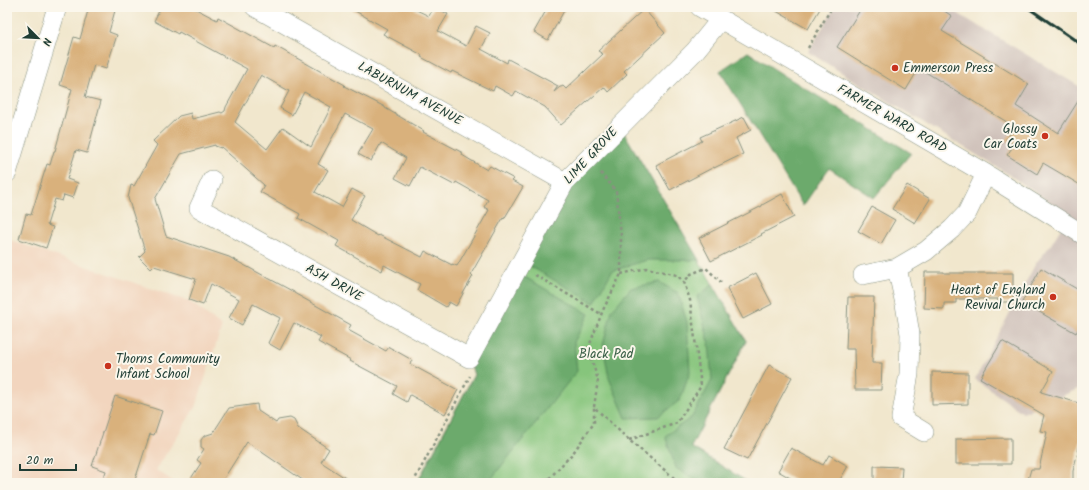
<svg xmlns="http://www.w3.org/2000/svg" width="1089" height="490" font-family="Kalam,sans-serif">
<rect width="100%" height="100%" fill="#fbf7ec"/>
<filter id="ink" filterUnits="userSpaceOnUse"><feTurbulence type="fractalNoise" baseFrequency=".025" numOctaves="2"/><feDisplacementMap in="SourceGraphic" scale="8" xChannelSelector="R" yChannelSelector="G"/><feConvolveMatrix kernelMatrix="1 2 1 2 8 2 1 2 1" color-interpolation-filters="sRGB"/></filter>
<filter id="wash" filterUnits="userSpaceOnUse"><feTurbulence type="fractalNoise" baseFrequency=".012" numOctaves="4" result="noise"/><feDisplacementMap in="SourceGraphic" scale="16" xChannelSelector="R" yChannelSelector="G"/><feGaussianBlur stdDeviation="0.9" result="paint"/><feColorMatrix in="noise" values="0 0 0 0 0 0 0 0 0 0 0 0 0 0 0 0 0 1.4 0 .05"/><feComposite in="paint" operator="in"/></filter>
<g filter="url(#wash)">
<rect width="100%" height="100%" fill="#f1e7cd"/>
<!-- built -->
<path fill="#f2d5be" d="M7 239 190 302 222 326 196 406 156 470 176 483H7Z"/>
<!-- industrial -->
<path fill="#cfc1ba" d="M835 7H947L1082 88V388H1080L1023 413 975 379 1036 263 1050 246 1069 215 1008 174 808 52Z"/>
<!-- green -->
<path fill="#86c57c" stroke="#528158" d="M620 126 746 341 691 447 749 483H417L474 375 469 358Z"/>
<!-- forest -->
<path fill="#6caa6c" stroke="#467450" d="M748 52 785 76 911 153 874 198 829 168 803 206 720 71Z
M620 126 699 260H647L612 271 594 303 521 261 565 182Z
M516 272 589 314 574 342 577 371 488 483H417L474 375 469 358Z
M659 282 678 293 687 322 690 372 680 400 658 417 626 418 609 378 603 345 612 310 631 288Z
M713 284 746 341 691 447 749 483H700L676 468 665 436 692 417 712 380 709 342 697 297Z"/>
<g id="blocks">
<!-- building -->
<path fill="#d9b17b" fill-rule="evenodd" d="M89 7H116L109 32 117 35 106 69 94 65 85 97 101 101 87 153 76 150 67 179 78 183 73 198 64 195 62 201 55 199 47 225 53 227 46 248 19 239 26 214 31 215 47 164 50 165 54 151H55L72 89 60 85 74 37 80 39Z
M161 7H192L217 20 218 17 274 48 275 46 345 85 344 86 385 107V108L424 131 423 132 463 153 462 155 487 170 490 166 501 172 514 179 512 181 523 187 504 219 503 218 471 274 473 276 456 306 449 302 446 307 417 290 420 284 384 265 382 271 363 261 336 246 339 241 298 218 300 214 260 192 264 185 221 147V148L215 146V145L181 154 155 199 166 236 229 257 294 292V293L351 325 348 330 386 351 389 347 412 360 410 364 458 390 445 414 410 395 407 402 393 394 397 386 350 361 351 360 318 342 321 337 294 323 280 350 268 343 280 318 253 304 242 325 229 318 239 299 211 284 203 305 189 300 196 279 154 266 151 269 139 257 145 251 128 198 131 185 134 186 157 145 153 141 179 116 191 113 192 119 220 112 222 113 225 111 226 107 247 69 179 32 178 34 154 21ZM261 75 289 91 280 108 292 115 304 92 331 107 311 147 283 127 267 149 235 122ZM345 114 373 129 358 154 371 161 381 143 406 158 395 178 410 186 420 167 454 185 456 182 488 200 484 207 489 210 457 266 452 264V265L425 251 422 257 379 235 378 236 351 220 365 196 352 189 342 207 315 192 328 170 318 164Z
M348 7H410L429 16 434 7 448 14 438 31 466 46 476 26 490 33 481 49 507 63 508 59 558 86 554 92 560 87H561L563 86 566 89 603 54 598 51 644 9 665 33 624 71 627 74 608 92 604 87 561 125 545 107 516 91 513 96 495 86 493 91 452 71 451 73 421 57 422 55 383 34 387 29Z
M548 7H566L548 40 534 32Z
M769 7H821L808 29Z
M862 7H938L952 16 942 31 1029 84 1016 106 1058 133 1082 95V186L1043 163 1037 174 1007 155 1014 145 1006 140 1015 127 919 68 906 90 837 47Z
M744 117 751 130 736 138 743 154 714 168V167L670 190 656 165 702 141 700 137Z
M907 185 930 199 915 223 892 209Z
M782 194 794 217 761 234 762 235 752 240 711 261 699 238 762 206V205Z
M872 207 895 220 881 244 858 231Z
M1041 268 1082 292V323L1076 333 1022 302Z
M925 272H944V273H1013V302H998V299H956V303H944V309L924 308Z
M756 273 772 304 743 319 727 288Z
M848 297H874L872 363H882L881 390H855L854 349H846Z
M1002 341 1053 371 1041 392 1082 404V436L1073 471V483H1027L1031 469H1039L1047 432 1040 431 1044 415 980 378Z
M769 365 792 377 747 460 724 449Z
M932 372 968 373V404L932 405Z
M115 396 162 411 154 435 150 434 134 483H102L106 471 92 466Z
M257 404 258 411 276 423 278 420 290 418 294 420 298 428 329 449 321 462 353 483H307L247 442 221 483H188L201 463 197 460 204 449 201 447V440L204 436 213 433 229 408Z
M1011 438V464H956V439Z
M791 448 823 465 829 455 848 466 838 483H799L778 471Z
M874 466 902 467 901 483H874Z"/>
</g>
</g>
<g filter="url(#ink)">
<use href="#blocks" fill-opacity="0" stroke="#889280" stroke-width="1"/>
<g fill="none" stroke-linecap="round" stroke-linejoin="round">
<defs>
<path id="street" d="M255 7 565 182
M700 7 986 174 1082 234
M7 173 57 7
M212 180 199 208 469 358 565 182 695 51 721 19
M863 275 897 268
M924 432 901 418 909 374 910 334 905 304 897 268 926 251 952 229 967 213 986 174"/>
</defs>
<!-- street casing -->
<use href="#street" stroke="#889280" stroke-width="20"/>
<!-- path -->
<path stroke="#889280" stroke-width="2.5" stroke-dasharray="3 3" stroke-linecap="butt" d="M808 48 832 7
M621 274 647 268 677 275 684 282
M535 275 601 314
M594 407 598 380 588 349 603 310 621 274V235L616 191 600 172
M629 440 677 423 701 386 690 300 684 282 691 274 706 268 721 282
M413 483 470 376
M545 483 573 453 594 423V407L629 440 680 483"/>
<!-- street -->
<use href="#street" stroke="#fff" stroke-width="19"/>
<!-- rail -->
<path stroke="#1f3d34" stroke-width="3" d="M1027 7 1082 45"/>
</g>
</g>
<!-- markers -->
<g fill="#c8321e" stroke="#fbf7ec" stroke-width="1.5">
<circle cx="895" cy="68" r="4"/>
<circle cx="1045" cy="136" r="4"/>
<circle cx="1053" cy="297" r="4"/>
<circle cx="108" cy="366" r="4"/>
</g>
<g text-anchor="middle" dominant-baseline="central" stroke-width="4" stroke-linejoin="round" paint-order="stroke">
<!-- poi labels -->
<g font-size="13" fill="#1f3d34" stroke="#fbf7ec" text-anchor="start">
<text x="903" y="68">Emmerson Press</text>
<text x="1037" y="129" text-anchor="end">Glossy<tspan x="1037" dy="15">Car Coats</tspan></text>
<text x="1045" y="290" text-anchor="end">Heart of England<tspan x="1045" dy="15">Revival Church</tspan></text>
<text x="116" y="359">Thorns Community<tspan x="116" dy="15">Infant School</tspan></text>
</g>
<!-- street labels -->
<g font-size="13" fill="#1f3d34" stroke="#fbf7ec">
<text transform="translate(410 94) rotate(29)">LABURNUM AVENUE</text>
<text transform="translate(892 119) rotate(30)">FARMER WARD ROAD</text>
<text transform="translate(591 156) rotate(-47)">LIME GROVE</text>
<text transform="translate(334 283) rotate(29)">ASH DRIVE</text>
</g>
<!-- park labels -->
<g font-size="13" fill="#395f46" stroke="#fbf7ec">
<text x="606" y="354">Black Pad</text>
</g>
</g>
<!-- margin -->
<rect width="1089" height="490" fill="none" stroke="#fbf7ec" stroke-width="24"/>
<!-- north arrow -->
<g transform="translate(38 38) rotate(114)" stroke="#fbf7ec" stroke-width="3" paint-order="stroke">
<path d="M0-3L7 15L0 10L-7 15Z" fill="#1f3d34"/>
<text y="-6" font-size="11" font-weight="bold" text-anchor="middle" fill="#1f3d34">N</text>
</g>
<!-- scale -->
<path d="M20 464v6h56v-6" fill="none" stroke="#1f3d34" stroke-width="2"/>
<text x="26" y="464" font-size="12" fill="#1f3d34" stroke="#fbf7ec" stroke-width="3" paint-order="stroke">20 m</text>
</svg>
